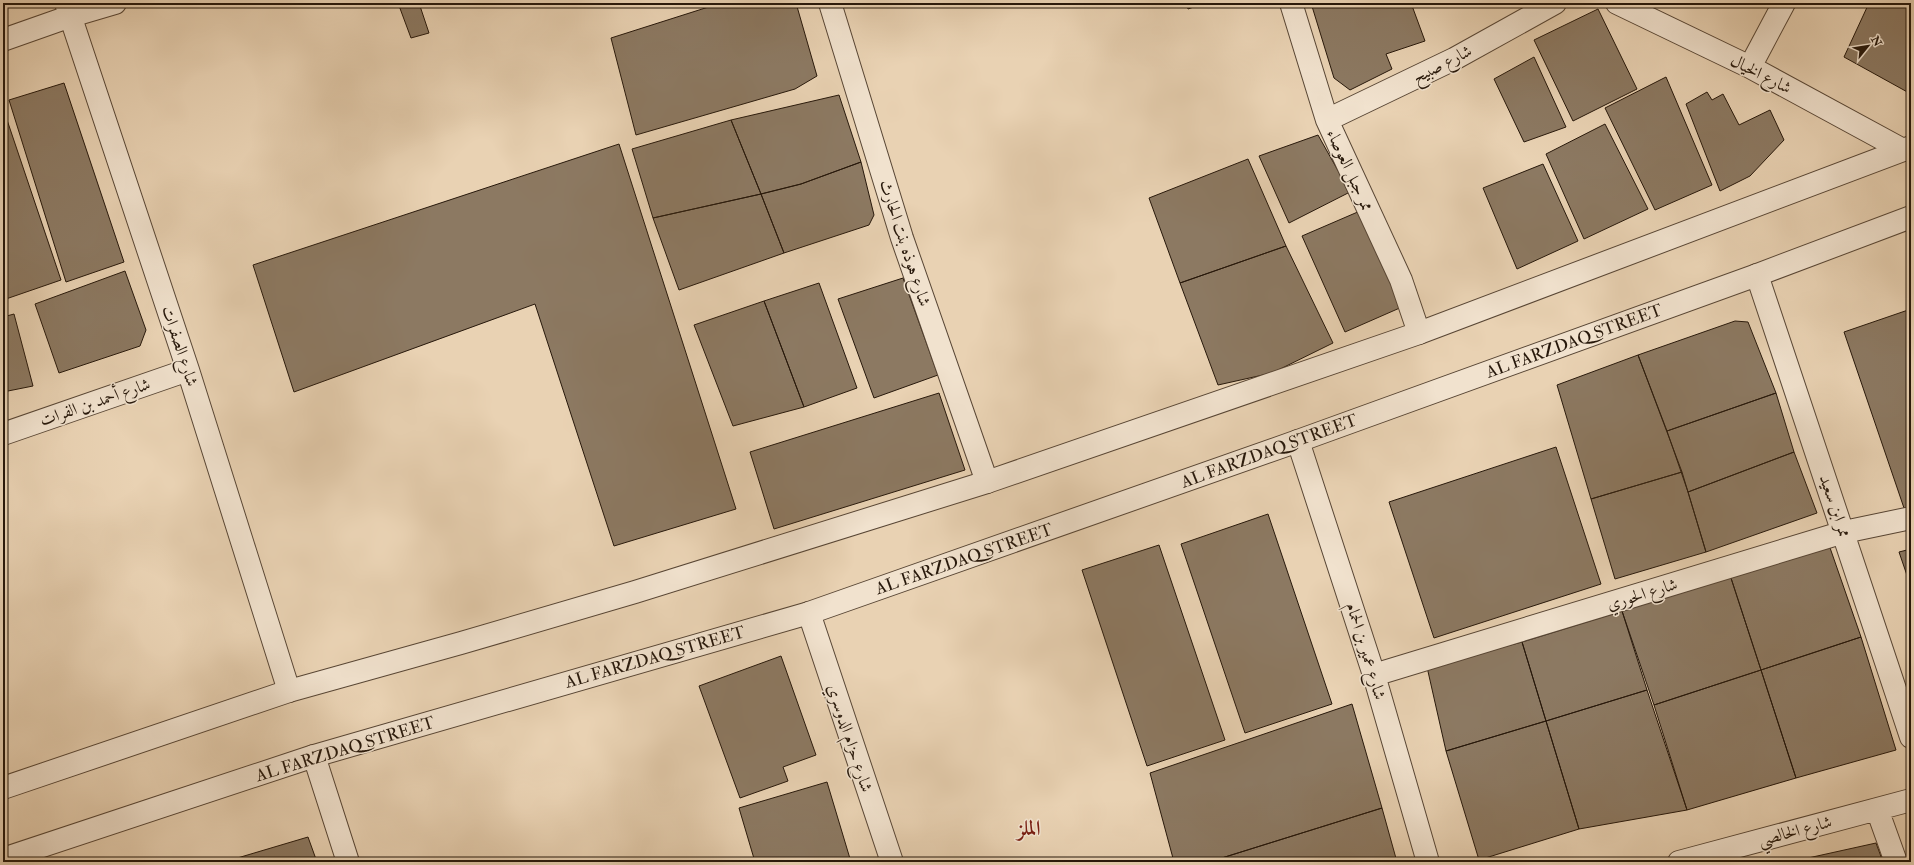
<svg xmlns="http://www.w3.org/2000/svg" width="1914" height="865" font-family="'IM FELL Double Pica',Amiri,serif">
<rect width="100%" height="100%" fill="#e9d2b3"/>
<filter id="stains"><feTurbulence type="fractalNoise" baseFrequency=".005" numOctaves="4"/><feColorMatrix values="0 0 0 0 .2 0 0 0 0 .09 0 0 0 0 .02 0 0 0 .5 -.17"/></filter>
<radialGradient id="worn" r=".72"><stop offset=".6" stop-color="#630" stop-opacity="0"/><stop offset="1" stop-color="#630" stop-opacity=".3"/></radialGradient>
<!-- building -->
<path fill="#8c7962" stroke="#27180b" d="M398 3H419L429 33 411 38Z
M721 3H796L817 76 795 89 636 135 611 38Z
M1186 3H1205L1188 9Z
M1311 3H1411L1425 41 1386 54 1392 69 1350 90 1334 78Z
M1869 3H1911V94L1844 57Z
M1598 9 1637 89 1573 121 1534 40Z
M1534 57 1566 127 1524 142 1494 79Z
M1666 77 1712 185 1655 210 1605 108Z
M64 83 124 262 66 282 9 100Z
M1707 92 1712 100 1723 94 1739 125 1770 110 1784 140 1750 176 1720 191 1686 104Z
M839 95 861 162 801 184 761 194 731 120Z
M3 108 61 280 3 300Z
M731 120 761 194 653 218 632 149Z
M1605 124 1648 209 1584 239 1546 154Z
M1318 135 1350 192 1289 223 1259 156Z
M619 144 736 509 614 546 535 304 294 392 253 265Z
M1248 159 1286 246 1180 283 1149 198Z
M861 162 874 215 869 225 784 253 761 194 801 184Z
M1543 164 1578 241 1517 269 1483 188Z
M761 194 784 253 679 290 653 218Z
M1360 211 1402 307 1345 332 1302 236Z
M1286 246 1333 343 1272 373 1218 385 1180 283Z
M125 271 146 330 140 346 59 373 35 304Z
M903 278 938 375 874 398 838 299Z
M819 283 857 388 804 407 764 301Z
M764 301 804 407 733 426 694 325Z
M1911 309V506L1904 508 1844 332Z
M14 314 33 386 3 392V317Z
M1735 321 1748 322 1776 393 1667 431 1638 355Z
M1638 355 1682 472 1591 499 1557 385Z
M939 393 965 470 774 529 750 452Z
M1776 393 1794 452 1688 492 1667 431Z
M1556 447 1601 584 1434 638 1389 502Z
M1794 452 1817 513 1706 552 1688 492Z
M1682 472 1706 552 1615 579 1591 499Z
M1268 514 1332 704 1245 733 1181 544Z
M1828 542 1861 637 1761 670 1730 575Z
M1159 545 1225 740 1147 766 1082 570Z
M1911 549V587L1899 552Z
M1730 575 1761 670 1654 705 1622 611Z
M1622 611 1647 690 1546 721 1522 642Z
M1861 637 1896 750 1796 778 1761 670Z
M1522 642 1546 721 1446 751 1427 667Z
M781 656 816 755 783 767 788 781 740 798 699 686Z
M1761 670 1796 778 1687 810 1654 705Z
M1647 690 1687 810 1579 829 1546 721Z
M1352 704 1382 808 1209 862H1174L1150 773Z
M1546 721 1579 829 1479 860 1446 751Z
M827 782 851 862H755L739 808Z
M1382 808 1397 862H1209Z
M308 837 317 862H224Z
M1876 843 1883 862H1790Z"/>
<g fill="none" stroke-linecap="round" stroke-linejoin="round">
<defs>
<path id="minor" d="M66 3 188 370 289 691
M830 3 902 238 987 482
M1291 3 1327 120 1401 280 1419 333
M1617 3 1750 67 1903 150
M3 40 71 16 115 3
M1750 67 1784 3
M1327 120 1454 59 1555 3
M1757 275 1911 737
M3 434 188 370
M1298 441 1374 675 1428 862
M809 613 892 862
M1374 675 1844 532 1911 518
M314 756 348 862
M1877 809 1896 862
M1679 862 1911 800"/>
<path id="tertiary" d="M3 788 289 691 461 643 635 592 987 482 1419 333 1911 147
M3 859 314 756 809 613 1298 441 1757 275 1911 217"/>
</defs>
<!-- minor casing -->
<use href="#minor" stroke="#584635" stroke-width="24"/>
<!-- tertiary casing -->
<use href="#tertiary" stroke="#584635" stroke-width="24"/>
<!-- minor -->
<use href="#minor" stroke="#f1e2ce" stroke-width="22"/>
<!-- tertiary -->
<use href="#tertiary" stroke="#f1e2ce" stroke-width="22"/>
</g>
<g text-anchor="middle" dominant-baseline="central" stroke-width="3" stroke-linejoin="round" paint-order="stroke">
<!-- street labels -->
<g font-size="17" fill="#27180b" stroke="#f1e2ce">
<text transform="translate(1442 64) rotate(-27)">شارع صبيح</text>
<text transform="translate(1761 74) rotate(27)">شارع الخيال</text>
<text transform="translate(1350 170) rotate(65)">ممر جبل العوصاء</text>
<text transform="translate(905 243) rotate(72)">شارع هوذه بنت الحارث</text>
<text transform="translate(1574 341) rotate(-20)">AL FARZDAQ STREET</text>
<text transform="translate(180 346) rotate(72)">شارع الصفرات</text>
<text transform="translate(95 402) rotate(-19)">شارع أحمد بن الفرات</text>
<text transform="translate(1269 451) rotate(-20)">AL FARZDAQ STREET</text>
<text transform="translate(1835 506) rotate(71)">ممر ابن سعيد</text>
<text transform="translate(964 559) rotate(-19)">AL FARZDAQ STREET</text>
<text transform="translate(1642 594) rotate(-17)">شارع الحوري</text>
<text transform="translate(1366 651) rotate(73)">شارع عمير بن الحمام</text>
<text transform="translate(655 657) rotate(-16)">AL FARZDAQ STREET</text>
<text transform="translate(850 738) rotate(72)">شارع حزام الدوسري</text>
<text transform="translate(345 749) rotate(-17)">AL FARZDAQ STREET</text>
<text transform="translate(1795 831) rotate(-15)">شارع الخالصي</text>
</g>
<!-- district labels -->
<g font-size="21" font-weight="bold" fill="#7a1f14" stroke="#f1e2ce">
<text x="1029" y="828">الملز</text>
</g>
</g>
<!-- margin -->
<rect width="1914" height="865" fill="none" stroke="#e9d2b3" stroke-width="16"/>
<rect x="4" y="4" width="1906" height="857" fill="none" stroke="#27180b" stroke-width="2"/>
<rect x="8" y="8" width="1898" height="849" fill="none" stroke="#27180b"/>
<!-- north arrow -->
<g transform="translate(1868 46) rotate(60)" stroke="#f1e2ce" stroke-width="3" paint-order="stroke">
<path d="M0-3L7 15L0 10L-7 15Z" fill="#27180b"/>
<text y="-6" font-size="11" font-weight="bold" text-anchor="middle" fill="#27180b">N</text>
</g>
<rect width="100%" height="100%" filter="url(#stains)"/>
<rect width="100%" height="100%" fill="url(#worn)"/>
</svg>
